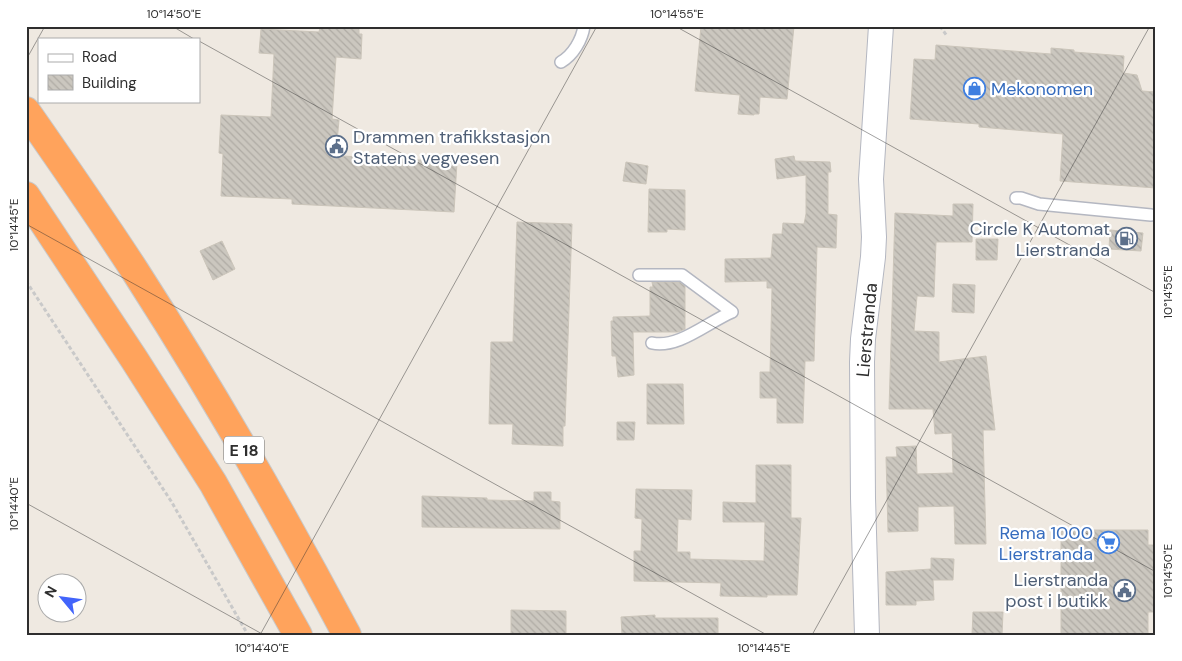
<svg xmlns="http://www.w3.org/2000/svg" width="1182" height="661" font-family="'DM Sans',sans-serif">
<defs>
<pattern id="building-back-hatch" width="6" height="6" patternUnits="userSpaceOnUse" patternTransform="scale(1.25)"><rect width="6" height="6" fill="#cbc7bf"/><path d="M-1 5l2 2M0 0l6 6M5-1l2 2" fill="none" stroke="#afaba4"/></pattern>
</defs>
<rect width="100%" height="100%" fill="#efe9e1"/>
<!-- building -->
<path fill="url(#building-back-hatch)" stroke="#cbc5ba" d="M701 26H794L787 99 760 97 759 114H754V115L738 114 740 95 695 91Z
M320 27 359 29V34H362L361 59 336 57 332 119 339 120 337 142 343 143 342 156 457 162 454 212 292 204V199L221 196 223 154 219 153 221 115 271 117 274 54 259 53 261 29 319 32Z
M936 45 1051 54V48L1074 50V52L1124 56 1123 73 1137 75 1142 91 1156 92V188L1060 181 1063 134 979 127V124L910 119 914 59 935 60Z
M794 156 795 161 830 162 831 172H828V214L837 215 836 248 817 247 814 361H805L803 423H777V398H760V372H770L772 288H767V281L725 282V259L771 258 773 234H782L783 223 804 224 806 214V175L777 179 775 159Z
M626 162 648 166 646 184 623 181Z
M649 189 685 190V230L667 229V232H648Z
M953 204H973L972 242H936L934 297 917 296 914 331 939 332V362L986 356 995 430H983L986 544H955L954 506 918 507V531L888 532 886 457H897L896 447 916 446 917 474 953 473 952 433 935 434 933 409H889L895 213 953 216Z
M517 222 572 224 565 426H563V446L512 444 513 424H489L491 342H513Z
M1110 230 1143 233 1141 251 1109 249Z
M976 239H998L997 260H976Z
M222 241 235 269 213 280 200 251Z
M652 282H680L685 286V329L678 332H633L634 375 618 377 616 356H612L611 321H613V317L650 316V287H653Z
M953 284 975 285 974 313 952 312Z
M647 384H683L684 424H647Z
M617 422H635L634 440H617Z
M756 465H791V518H801L797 595H767V597L720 596 721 583 634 581V551H641L642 519 635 518 636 489 692 490 691 520 678 519 677 552H690V559L764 561 765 522H723V502L756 503Z
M534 492H551V501L560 502V529L422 527V496L487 498V500L534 501Z
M1061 530H1148V545H1156V612H1148V635H1061Z
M931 558 954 559 953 580H933L934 600 916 601V605H886V572L931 569Z
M511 610 566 611V635H511Z
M973 612H1003L1002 635H972Z
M655 615V618H718V635H622L621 617Z"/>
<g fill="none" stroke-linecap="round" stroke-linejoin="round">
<defs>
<path id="lane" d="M561 62C573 55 582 40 584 26
M1016 198H1021L1039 204 1151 215
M639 275H682L732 312
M652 343C678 349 708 322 732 312"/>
<path id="street" d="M867 635 863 498 862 362 863 339 873 257 874 237 871 179 881 26"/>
<path id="highway" d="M26 111C63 164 100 217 135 271 211 389 281 511 347 635
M26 196 134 359 213 483 298 635"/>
</defs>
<!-- lane casing -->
<use href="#lane" stroke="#b4b7c1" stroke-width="14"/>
<!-- street casing -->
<use href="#street" stroke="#b4b7c1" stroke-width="26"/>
<!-- highway casing -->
<use href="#highway" stroke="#c9c9c9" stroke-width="30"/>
<!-- path -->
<path stroke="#c9c9c9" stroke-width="3" stroke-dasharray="4 2.5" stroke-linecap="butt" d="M940 26 947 36
M26 281 171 501 248 635"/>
<!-- lane -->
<use href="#lane" stroke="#fff" stroke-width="11"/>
<!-- street -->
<use href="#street" stroke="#fff" stroke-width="24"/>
<!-- highway -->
<use href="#highway" stroke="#ffa35c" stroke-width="28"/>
</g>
<!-- ticks -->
<path fill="none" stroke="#2e2e2e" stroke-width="1" stroke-opacity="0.45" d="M172 26 194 39M675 26 1156 293M199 41 1156 572M26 60 45 26M26 224 767 635M26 503 264 635M260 635 597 26M812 635 1150 26"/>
<!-- icons -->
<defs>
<symbol id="shop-ring" viewBox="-11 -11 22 22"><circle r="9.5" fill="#fff" stroke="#3f7fe0" stroke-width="1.5"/><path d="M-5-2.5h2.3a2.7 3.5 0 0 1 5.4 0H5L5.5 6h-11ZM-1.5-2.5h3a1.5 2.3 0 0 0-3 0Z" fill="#3f7fe0"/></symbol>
<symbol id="civic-ring" viewBox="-11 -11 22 22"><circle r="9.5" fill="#fff" stroke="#5c6f8a" stroke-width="1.5"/><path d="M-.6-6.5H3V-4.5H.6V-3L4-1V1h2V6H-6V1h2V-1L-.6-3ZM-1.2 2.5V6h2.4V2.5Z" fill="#5c6f8a"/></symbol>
<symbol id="fuel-ring" viewBox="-11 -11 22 22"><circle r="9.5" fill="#fff" stroke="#5c6f8a" stroke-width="1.5"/><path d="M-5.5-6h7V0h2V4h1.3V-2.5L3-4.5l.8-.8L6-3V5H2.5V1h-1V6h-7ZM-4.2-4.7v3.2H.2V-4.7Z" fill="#5c6f8a"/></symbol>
<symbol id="supermarket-ring" viewBox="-11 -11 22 22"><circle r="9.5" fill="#fff" stroke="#3f7fe0" stroke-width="1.5"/><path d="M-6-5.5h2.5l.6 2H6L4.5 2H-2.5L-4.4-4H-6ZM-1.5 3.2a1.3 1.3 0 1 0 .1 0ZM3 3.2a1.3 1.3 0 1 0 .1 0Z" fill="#3f7fe0"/></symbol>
</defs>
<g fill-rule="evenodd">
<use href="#shop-ring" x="962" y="76" width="25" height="25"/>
<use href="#civic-ring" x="324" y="134" width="25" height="25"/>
<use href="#fuel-ring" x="1114" y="226" width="25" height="25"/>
<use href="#supermarket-ring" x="1096" y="530" width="25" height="25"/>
<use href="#civic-ring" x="1112" y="578" width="25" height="25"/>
</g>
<g text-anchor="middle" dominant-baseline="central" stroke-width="4.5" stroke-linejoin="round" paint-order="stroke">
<!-- shield labels -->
<rect fill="#fff" stroke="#6d6d6d" stroke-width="1" x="224" y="436.5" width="40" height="27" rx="4"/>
<g font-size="16" font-weight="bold" fill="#2e2e2e">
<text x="244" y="450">E 18</text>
</g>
<!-- shop labels -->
<g font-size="18" fill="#366cbe" stroke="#fff" text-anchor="start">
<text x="991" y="89">Mekonomen</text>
<text x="1093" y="533" text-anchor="end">Rema 1000<tspan x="1093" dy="21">Lierstranda</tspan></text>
</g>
<!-- service labels -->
<g font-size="18" fill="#4e5e75" stroke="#fff" text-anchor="end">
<text x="353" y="137" text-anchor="start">Drammen trafikkstasjon<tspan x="353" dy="21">Statens vegvesen</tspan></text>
<text x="1110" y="229">Circle K Automat<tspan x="1110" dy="21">Lierstranda</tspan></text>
<text x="1108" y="580">Lierstranda<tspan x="1108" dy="21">post i butikk</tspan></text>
</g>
<!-- street labels -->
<g font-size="18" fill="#2e2e2e" stroke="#fff">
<text transform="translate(867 330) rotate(-85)">Lierstranda</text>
</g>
</g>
<!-- border -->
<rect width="1182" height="661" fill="none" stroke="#ffffff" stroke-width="55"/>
<!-- legend -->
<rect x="38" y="38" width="162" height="65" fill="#ffffff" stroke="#ababab"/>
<rect x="48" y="54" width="25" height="8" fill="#ffffff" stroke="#ababab"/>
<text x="82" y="62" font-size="15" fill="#2e2e2e">Road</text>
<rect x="48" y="75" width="25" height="15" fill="url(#building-back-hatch)" stroke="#ababab"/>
<text x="82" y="88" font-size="15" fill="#2e2e2e">Building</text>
<!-- north arrow -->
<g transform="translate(62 598) rotate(299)"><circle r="24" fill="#ffffff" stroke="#ababab"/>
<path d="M0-4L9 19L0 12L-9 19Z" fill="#4264fb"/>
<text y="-8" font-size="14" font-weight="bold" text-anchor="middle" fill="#2e2e2e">N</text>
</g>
<rect x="28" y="28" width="1126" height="606" fill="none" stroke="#2e2e2e" stroke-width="2"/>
<g font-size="12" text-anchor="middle" fill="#2e2e2e">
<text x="174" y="18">10°14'50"E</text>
<text x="677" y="18">10°14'55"E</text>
<text transform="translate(14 225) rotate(-90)" y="4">10°14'45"E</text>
<text transform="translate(1168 292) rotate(-90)" y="4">10°14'55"E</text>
<text transform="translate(14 504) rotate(-90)" y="4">10°14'40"E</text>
<text transform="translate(1168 571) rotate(-90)" y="4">10°14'50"E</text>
<text x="262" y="652">10°14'40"E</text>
<text x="764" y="652">10°14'45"E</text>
</g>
</svg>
